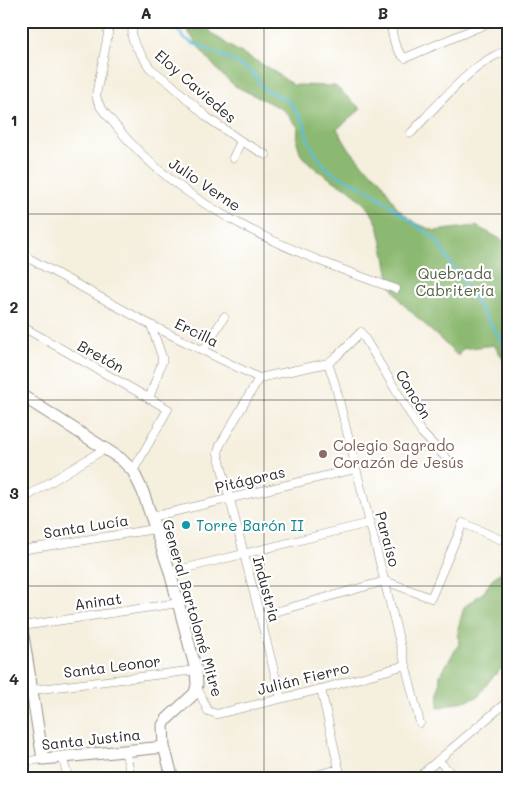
<svg xmlns="http://www.w3.org/2000/svg" width="529" height="800" font-family="Mali,sans-serif">
<rect width="100%" height="100%" fill="#fff"/>
<filter id="ink" filterUnits="userSpaceOnUse"><feTurbulence type="fractalNoise" baseFrequency=".02" numOctaves="2"/><feDisplacementMap in="SourceGraphic" scale="10" xChannelSelector="R" yChannelSelector="G"/><feConvolveMatrix kernelMatrix="1 2 1 2 8 2 1 2 1" color-interpolation-filters="sRGB"/></filter>
<filter id="wash" filterUnits="userSpaceOnUse"><feTurbulence type="fractalNoise" baseFrequency=".0096" numOctaves="4" result="noise"/><feDisplacementMap in="SourceGraphic" scale="20" xChannelSelector="R" yChannelSelector="G"/><feGaussianBlur stdDeviation="1.12" result="paint"/><feColorMatrix in="noise" values="0 0 0 0 0 0 0 0 0 0 0 0 0 0 0 0 0 1.4 0 .05"/><feComposite in="paint" operator="in"/></filter>
<g filter="url(#wash)">
<rect width="100%" height="100%" fill="#f5efde"/>
<!-- forest -->
<path fill="#8cb971" stroke="#5c724e" d="M181 21H203L209 31 231 47 272 70 293 85 335 86 361 109 337 129 347 146 362 164 380 179 397 208 415 223 435 231 476 226 508 243V366L494 345 462 349 458 356 402 303 390 284 385 256 378 225 370 210 349 189 337 183 317 170 301 155 297 142 298 127 284 110 235 86 221 74 200 49Z
M508 567V662L489 681 478 697 438 708 440 675 459 644 458 629 464 607 484 592 493 578Z"/>
<g fill="none" stroke-linecap="round" stroke-linejoin="round">
<!-- stream -->
<path stroke="#5cbdda" stroke-width="2.5" d="M171 21 183 37 192 43 228 58 252 72 264 89 289 101 304 123 308 140 318 158 331 172 372 192 435 239 508 351"/>
</g>
</g>
<g filter="url(#ink)">
<g fill="none" stroke-linecap="round" stroke-linejoin="round">
<defs>
<path id="street" d="M109 21 108 34 96 95C98 108 108 115 116 126 184 211 296 254 396 289
M133 21 132 37 135 45 150 68 171 84 208 118 241 141 266 155
M390 21C393 35 393 49 405 58L493 21
M411 133C432 111 478 56 508 51
M233 158 241 141
M21 254 151 325 259 378 328 363 337 356 361 332 421 432 452 464
M21 326 168 409 133 471
M203 351 224 317
M328 363 335 384 420 723
M259 378 220 445 218 453 281 698
M149 399 162 362V357L151 325
M21 500 106 448
M151 517 355 469
M21 550 155 529
M170 572 369 523
M260 616 385 581 431 598 463 523 499 539
M22 626 179 603
M197 687 208 711 217 714 321 689 406 665
M32 690 196 670
M125 751 132 779
M62 757 69 779
M438 760 456 779
M21 762 43 759
M301 779 339 769 321 689
M416 779 508 701"/>
<path id="secondary" d="M21 395 121 459 133 471 143 492 170 572 196 670 197 685 195 693 167 719 163 725 164 747 173 779
M21 623 43 759 164 747"/>
</defs>
<!-- street casing -->
<use href="#street" stroke="#908d84" stroke-width="9"/>
<!-- secondary casing -->
<use href="#secondary" stroke="#908d84" stroke-width="13"/>
<!-- street -->
<use href="#street" stroke="#fff" stroke-width="8"/>
<!-- secondary -->
<use href="#secondary" stroke="#fff" stroke-width="11"/>
</g>
</g>
<!-- grid -->
<path fill="none" stroke="#2b2b2b" stroke-width="1" stroke-opacity="0.55" d="M264 21V779M21 214H508M21 400H508M21 586H508"/>
<!-- markers -->
<circle fill="#8d6e63" stroke="#fff" stroke-width="2" cx="323" cy="454" r="5"/>
<circle fill="#0f9aa8" stroke="#fff" stroke-width="2" cx="186" cy="525" r="5"/>
<g text-anchor="middle" dominant-baseline="central" stroke-width="4.5" stroke-linejoin="round" paint-order="stroke">
<!-- street labels -->
<g font-size="15" fill="#2b2b2b" stroke="#fff">
<text transform="translate(196 86) rotate(41)">Eloy Caviedes</text>
<text transform="translate(205 184) rotate(34)">Julio Verne</text>
<text transform="translate(197 332) rotate(26)">Ercilla</text>
<text transform="translate(101 356) rotate(29)">Bretón</text>
<text transform="translate(414 394) rotate(59)">Concón</text>
<text transform="translate(250 479) rotate(-13)">Pitágoras</text>
<text transform="translate(86 526) rotate(-9)">Santa Lucía</text>
<text transform="translate(388 539) rotate(75)">Paraíso</text>
<text transform="translate(267 589) rotate(75)">Industria</text>
<text transform="translate(98 601) rotate(-8)">Aninat</text>
<text transform="translate(193 608) rotate(74)">General Bartolomé Mitre</text>
<text transform="translate(112 666) rotate(-7)">Santa Leonor</text>
<text transform="translate(303 678) rotate(-14)">Julián Fierro</text>
<text transform="translate(91 739) rotate(-6)">Santa Justina</text>
</g>
<!-- park labels -->
<g font-size="15" fill="#535f45" stroke="#fff">
<text x="455" y="273">Quebrada<tspan x="455" dy="17">Cabritería</tspan></text>
</g>
<!-- education labels -->
<g font-size="15" fill="#785e54" stroke="#fff" text-anchor="start">
<text x="333" y="445">Colegio Sagrado<tspan x="333" dy="17">Corazón de Jesús</tspan></text>
</g>
<!-- culture labels -->
<g font-size="15" fill="#0d838f" stroke="#fff" text-anchor="start">
<text x="196" y="525">Torre Barón II</text>
</g>
</g>
<!-- margin -->
<rect width="529" height="800" fill="none" stroke="#fff" stroke-width="55"/>
<rect x="28" y="28" width="474" height="744" fill="none" stroke="#2b2b2b" stroke-width="2"/>
<g font-size="16" text-anchor="middle" font-weight="bold" fill="#2b2b2b">
<text x="146" y="19">A</text>
<text x="383" y="19">B</text>
<text x="14" y="126">1</text>
<text x="14" y="313">2</text>
<text x="14" y="499">3</text>
<text x="14" y="685">4</text>
</g>
</svg>
